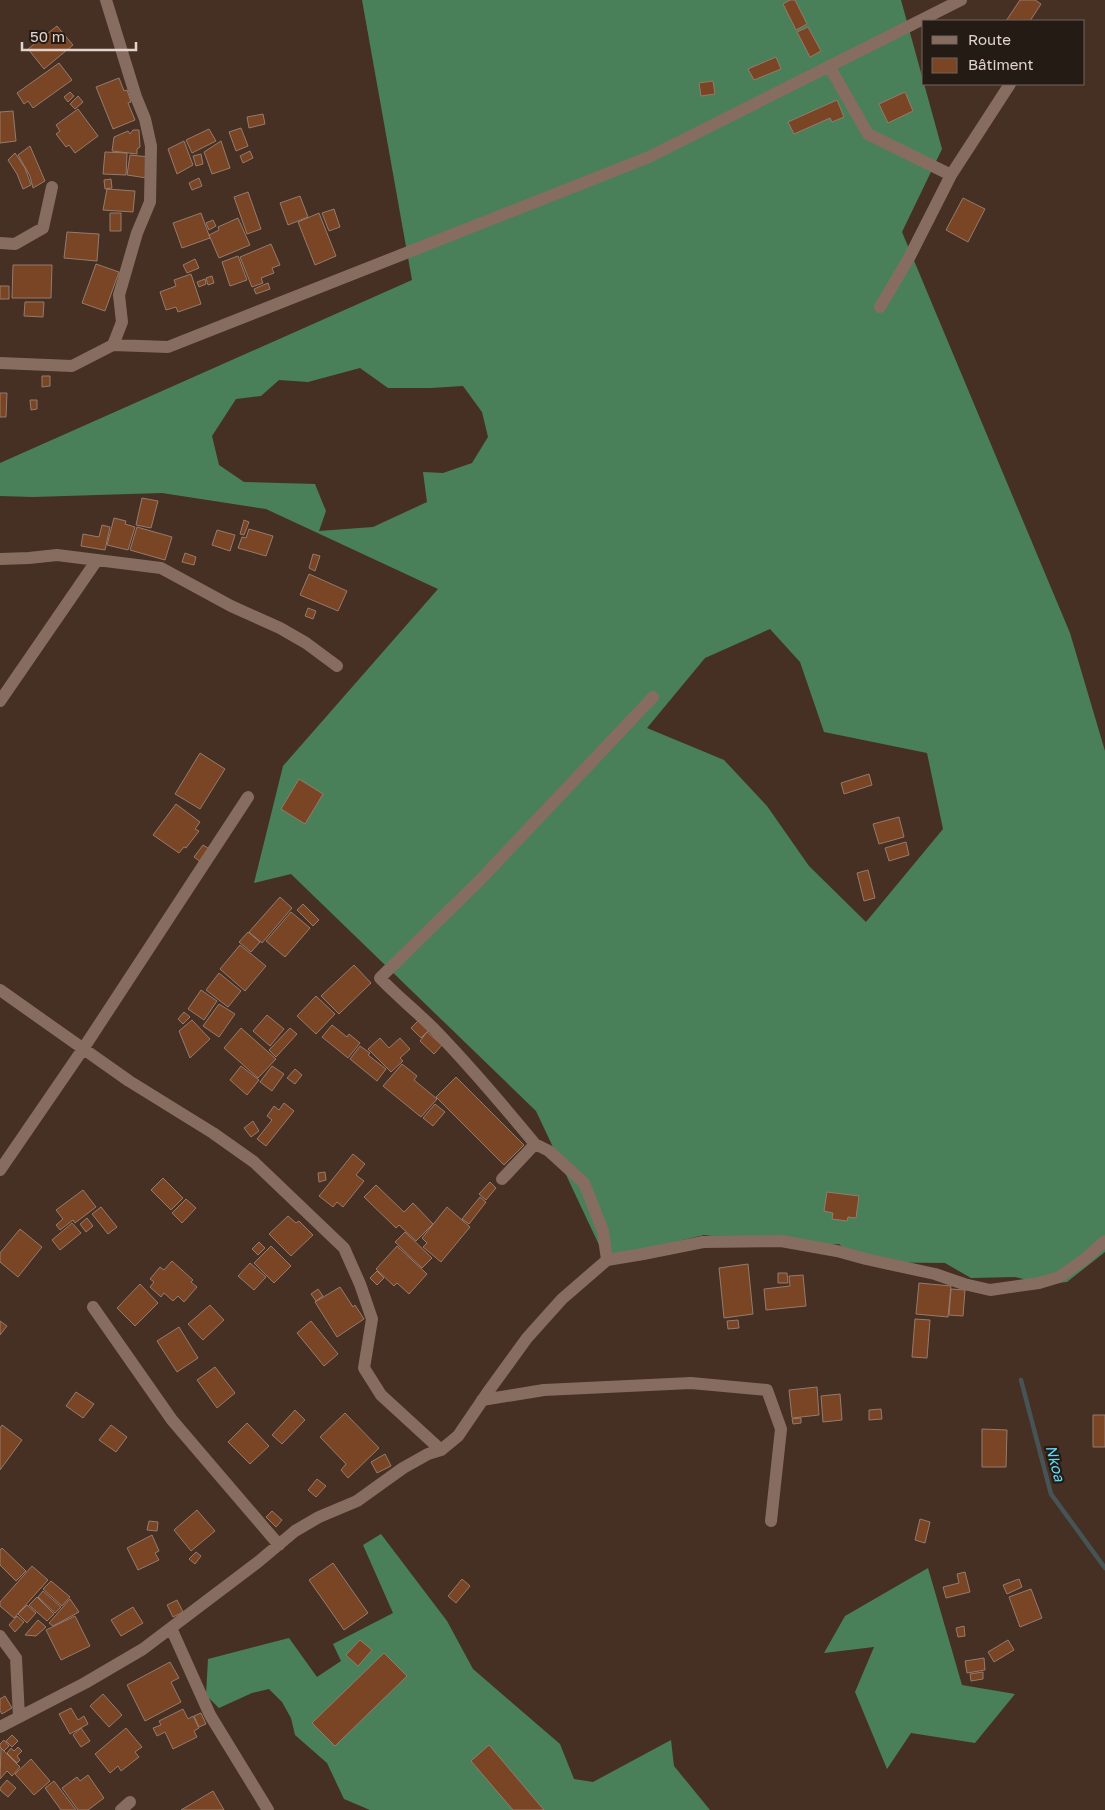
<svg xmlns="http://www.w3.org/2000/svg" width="1105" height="1810" font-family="'Golos Text',sans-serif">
<rect width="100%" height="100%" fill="#463023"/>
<!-- forest -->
<path fill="#498059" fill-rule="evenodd" d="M362 0H901L942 149 902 232 1070 633 1105 751V1252L1067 1282 1045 1284 1015 1277 971 1278 945 1263 859 1262 839 1244H782L704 1235 640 1250 608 1264 536 1111 291 874 254 883 283 766 438 589 266 509 162 493 33 497 0 496V463L412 280ZM360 368 388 388H431L463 386 482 412 488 437 472 463 443 473 423 472 427 502 373 527 319 531 326 511 315 484 244 482 219 465 212 436 236 399 261 396 279 380 308 382ZM770 629 800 662 824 732 927 753 943 829 866 922 809 866 767 806 724 760 647 728 705 658Z
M381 1534 447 1621 473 1669 560 1744 574 1779 593 1782 671 1740 674 1766 710 1810H370L344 1799 327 1763 295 1735 291 1718 282 1702 269 1689 252 1693 219 1708 206 1695 208 1659 289 1638 317 1677 341 1661 333 1644 393 1613 363 1545Z
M928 1568 962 1685 1015 1694 975 1743 911 1733 887 1769 855 1692 874 1647 824 1653 845 1616Z"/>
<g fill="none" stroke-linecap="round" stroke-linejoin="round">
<!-- stream -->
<path stroke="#475456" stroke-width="4.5" d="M1021 1380 1051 1494 1105 1568"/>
</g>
<!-- building -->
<path fill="#794525" stroke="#957b6d" d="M790 0H795L807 24 796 30 783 4Z
M1020 0H1035L1041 4 1030 21H1006Z
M57 26 73 45 44 69 28 49Z
M808 27 821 51 810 57 797 32Z
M776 57 781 69 754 80 748 69Z
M59 63 72 80 33 108 28 101 24 104 17 93Z
M119 78 124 91 127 90 131 102 128 103 135 120 113 129 96 87Z
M713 81 715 94 701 96 699 83Z
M70 92 74 96 68 102 64 97Z
M905 92 913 111 888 123 879 104Z
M78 96 83 102 75 109 70 104Z
M837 100 844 117 832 122 830 118 794 134 788 122Z
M78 109 98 136 75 153 69 145 66 147 56 134 60 131 56 125Z
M13 111 16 141 0 143V112Z
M263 114 265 124 249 128 247 117Z
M241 128 248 146 236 151 229 132Z
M209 129 216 141 192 153 186 140Z
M133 130H139L140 147 137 149V154L112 151 114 137 128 131 130 134Z
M184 141 193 165 177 174 168 149Z
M221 141 230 168 212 174 204 152Z
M30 146 45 181 33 188 30 176 18 155Z
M250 151 253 158 243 163 240 156Z
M105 152 127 153 126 175 103 174Z
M15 153 25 168 31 185 23 189 17 174 8 160Z
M201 154 203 164 196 166 193 156Z
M130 155 150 157 147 178 127 175Z
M199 178 202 186 192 190 189 183Z
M111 179 112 188 105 189 104 180Z
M107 189 135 191 133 212 103 210Z
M248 192 261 229 247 234 234 197Z
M300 196 308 217 288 225 280 203Z
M963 198 985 209 968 242 946 230Z
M334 209 340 227 329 231 322 213Z
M110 213H121V231H110Z
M201 213 210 238 182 248 173 223Z
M319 213 336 256 315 265 298 222Z
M238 218 250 245 219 258 209 235 219 230 218 227Z
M213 220 216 226 209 230 206 223Z
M67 232 99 234 97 261 64 258Z
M271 244 280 265 272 268 274 273 261 278 263 283 252 287 240 257Z
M238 256 247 280 230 286 222 262Z
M195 259 199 268 187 273 183 265Z
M96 264 119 272 105 311 82 303Z
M13 265H52L51 298H12Z
M191 274 201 304 178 312 176 307 166 310 160 292 176 286 174 280Z
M212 276 214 283 208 285 206 278Z
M205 279 206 284 199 287 197 282Z
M268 283 270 289 256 294 254 289Z
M0 286H9V299H0Z
M25 302H44L43 317 24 316Z
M42 376H50V386L42 387Z
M0 393H7L6 417H0Z
M30 400H37V409L31 410Z
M142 498 158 501 151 528 136 525Z
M114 518 126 521 125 524 135 527 128 550 107 545Z
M244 520 249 522 244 535 240 534Z
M102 525 110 527 105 550 81 546 83 534 99 537Z
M137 527 172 537 165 560 130 550Z
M249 529 273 536 266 556 238 548 242 537 246 538Z
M217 530 235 535 230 551 212 545Z
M185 553 196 557 194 565 182 562Z
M313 554 320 556 315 571 309 568Z
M309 574 347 591 338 611 300 595Z
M308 608 316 611 313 619 305 616Z
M200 753 225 769 200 809 175 794Z
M869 774 872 785 844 794 841 783Z
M299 779 323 794 305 824 281 809Z
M176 804 200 822 195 829 199 831 186 848 184 847 179 853 153 835Z
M899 817 904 837 879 844 873 824Z
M906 842 909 855 889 861 885 848Z
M203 845 211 850 202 863 194 857Z
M868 870 875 898 864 901 857 873Z
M280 897 292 908 262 943 249 932Z
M303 904 319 920 313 926 297 910Z
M291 912 310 928 285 957 266 941Z
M248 932 260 942 251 952 239 942Z
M240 945 266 966 245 991 220 969Z
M354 965 371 983 339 1014 321 996Z
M219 973 241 991 228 1007 206 990Z
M201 990 217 1001 204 1020 188 1009Z
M316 996 335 1014 316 1034 297 1016Z
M219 1004 235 1014 219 1037 203 1026Z
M184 1012 190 1017 183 1024 178 1019Z
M267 1015 284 1029 270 1046 253 1031Z
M192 1020 210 1039 190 1058 179 1031Z
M418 1021 428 1031 421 1038 411 1028Z
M332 1025 347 1037 349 1034 360 1043 348 1058 322 1037Z
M241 1028 276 1059 258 1078 224 1048Z
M290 1028 297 1034 276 1057 269 1050Z
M427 1032 442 1045 434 1054 420 1041Z
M380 1038 389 1048 400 1038 410 1049 400 1058 403 1061 391 1072 368 1049Z
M360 1046 370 1053 368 1055 386 1069 377 1081 350 1059Z
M402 1064 417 1076 414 1080 437 1099 421 1117 383 1086Z
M241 1066 259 1080 247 1095 230 1080Z
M272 1066 284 1074 272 1091 260 1082Z
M295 1069 302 1075 295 1084 287 1078Z
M456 1077 524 1145 504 1165 436 1097Z
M284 1103 294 1111 266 1146 257 1139 272 1120 267 1116 274 1106 279 1110Z
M435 1104 445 1112 433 1126 423 1118Z
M253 1121 259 1131 251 1137 244 1128Z
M353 1154 365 1164 356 1175 364 1181 343 1207 337 1202 333 1207 319 1196Z
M325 1172 326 1180 319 1182 318 1173Z
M163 1178 183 1198 171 1210 151 1190Z
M490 1182 496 1188 486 1200 479 1194Z
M376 1185 404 1212 413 1203 433 1224 416 1241 399 1225 396 1228 364 1197Z
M83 1190 96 1207 75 1223 73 1220 60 1230 56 1225 63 1219 56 1210Z
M827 1192 859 1196 856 1218 848 1217 847 1221 832 1219 833 1213 824 1211Z
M480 1197 486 1202 469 1224 462 1219Z
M186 1199 196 1208 182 1223 172 1213Z
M101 1207 117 1227 108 1234 92 1214Z
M447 1207 470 1227 441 1262 423 1247 427 1243 422 1238Z
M288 1216 296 1223 299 1221 313 1235 291 1256 269 1234Z
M87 1218 93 1226 86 1232 80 1224Z
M72 1223 81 1233 60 1250 52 1240Z
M20 1229 42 1247 18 1277 0 1262V1253Z
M405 1232 432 1258 422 1268 395 1242Z
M259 1242 265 1248 258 1255 252 1249Z
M271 1246 291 1266 274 1283 254 1263Z
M397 1246 427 1274 409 1294 397 1283 394 1286 376 1269Z
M172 1261 193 1280 191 1282 197 1287 184 1302 178 1296 173 1301 164 1293 161 1297 150 1287 154 1282 150 1279 160 1267 164 1270Z
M250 1263 266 1277 254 1290 238 1276Z
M748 1264 753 1314 724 1318 719 1268Z
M377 1271 384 1278 377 1285 370 1278Z
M778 1273H787L788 1283H778Z
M803 1275 806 1306 766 1310 764 1289 790 1286 789 1276Z
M919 1283 951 1286 948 1317 916 1314Z
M140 1284 158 1303 135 1326 117 1308Z
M340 1287 353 1307 355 1305 364 1319 337 1337 315 1302Z
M318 1289 323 1296 316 1301 311 1294Z
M951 1289 965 1290 963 1316 949 1315Z
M210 1305 224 1320 203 1340 188 1324Z
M915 1319 930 1320 927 1358 912 1357Z
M738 1320 739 1328 728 1329 727 1321Z
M0 1321 7 1326 0 1335Z
M311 1321 338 1354 324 1366 297 1333Z
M179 1327 198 1358 177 1372 157 1341Z
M215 1367 235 1393 217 1408 197 1380Z
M817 1387 819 1415 792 1418 789 1390Z
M76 1392 94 1404 83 1418 66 1406Z
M840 1394 842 1420 823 1422 821 1396Z
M881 1409 882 1419 869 1420V1410Z
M295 1410 305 1420 282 1444 272 1435Z
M345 1413 379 1448 348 1478 341 1470 346 1464 320 1437Z
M1093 1415H1105V1447H1093Z
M801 1418V1423L793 1424 792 1419Z
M247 1423 269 1446 250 1464 228 1442Z
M2 1425 22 1440 0 1470V1428Z
M111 1425 127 1437 116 1452 99 1440Z
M982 1429 1007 1430 1006 1467H982Z
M385 1454 391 1466 377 1473 371 1462Z
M317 1479 326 1486 316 1497 308 1490Z
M197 1510 215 1531 191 1551 174 1530Z
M272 1511 282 1520 276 1527 266 1517Z
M920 1519 930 1522 925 1543 915 1540Z
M149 1521 158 1522 157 1531 147 1530Z
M152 1535 159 1551 155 1553 159 1560 138 1570 127 1548Z
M2 1548 26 1571 16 1581 0 1565V1550Z
M196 1552 201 1556 195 1564 189 1559Z
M333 1563 368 1613 344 1630 309 1580Z
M32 1566 48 1580 14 1618 0 1606V1602Z
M965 1572 970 1592 946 1598 943 1587 959 1583 957 1574Z
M462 1579 470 1586 456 1603 448 1596Z
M1019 1579 1022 1587 1007 1594 1003 1585Z
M51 1581 70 1597 62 1606 43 1589Z
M1031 1589 1042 1618 1020 1627 1009 1597Z
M43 1591 61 1607 55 1613 38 1597Z
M37 1597 54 1614 47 1621 29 1605Z
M70 1599 79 1612 53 1626 49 1623Z
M177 1600 183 1612 173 1617 167 1605Z
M27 1605 36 1613 27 1623 18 1614Z
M133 1607 143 1623 121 1636 111 1620Z
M17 1616 24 1622 15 1632 9 1625Z
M75 1616 90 1646 61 1660 46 1630Z
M38 1620 46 1627 36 1636 25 1635Z
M964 1626 965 1636 958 1637 956 1628Z
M360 1640 372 1650 358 1666 346 1655Z
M1008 1640 1014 1650 994 1662 988 1652Z
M384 1653 407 1676 335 1746 312 1723Z
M984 1658 985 1670 967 1673 965 1661Z
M170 1662 179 1678 171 1682 181 1702 145 1721 127 1685Z
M983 1672V1679L971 1681 970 1674Z
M103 1694 122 1715 109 1727 90 1706Z
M5 1696 12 1708 2 1714 0 1711V1699Z
M71 1708 78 1720 84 1716 88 1724 70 1734 59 1714Z
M183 1709 188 1719 193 1716 199 1728 194 1731 197 1737 173 1749 165 1732 157 1736 153 1728 161 1725 159 1721Z
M201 1713 206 1724 199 1727 194 1716Z
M81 1728 90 1741 81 1747 73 1735Z
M126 1728 142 1747 135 1752 139 1757 121 1771 118 1766 110 1773 95 1754Z
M12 1735 18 1741 12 1747 6 1741Z
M4 1740 9 1746 4 1751 0 1747V1744Z
M489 1745 544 1810H513L471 1761Z
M18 1747 22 1751 17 1756 20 1760 17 1763 7 1753 11 1748 14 1751Z
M1 1748 20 1767 12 1776 7 1771 0 1779Z
M31 1759 50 1781 34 1795 15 1774Z
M88 1775 104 1798 88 1810H78L62 1788 77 1777 80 1781Z
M7 1780 16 1788 8 1797 0 1790V1788Z
M54 1781 76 1810H61L45 1788Z
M213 1791 224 1810H181Z"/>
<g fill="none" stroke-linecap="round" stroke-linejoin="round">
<!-- minor -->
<path stroke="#866d5f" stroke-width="12" d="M106 0 136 97 145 119 151 146 150 202 137 233 119 295 122 322 113 345
M829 66 868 134 951 175
M0 243 15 244 43 228 52 187
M880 307 909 258 951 175 1010 84
M0 363 72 366 113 345 168 347 649 157 961 0
M0 559 29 558 57 555 161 568 231 606 280 628 306 643 337 666
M0 701 97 560
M0 990 129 1081 213 1133 254 1162 344 1248 360 1284 372 1319 364 1368 381 1395 441 1450
M535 1144C502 1104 469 1065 433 1028 416 1011 397 996 380 978L480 880 653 697
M0 1170 83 1049 248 797
M502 1179 535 1144 549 1151 584 1183 603 1231 607 1260
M93 1307 172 1420 279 1545
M482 1400 544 1390 691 1383 767 1390 781 1429 771 1521
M171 1628 210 1715 268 1810
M0 1636 16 1658 19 1717
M0 1727 85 1683 143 1649 258 1562 295 1531 319 1517 357 1501 403 1468 428 1454 441 1450 458 1436 490 1389 527 1338 562 1299 607 1260 643 1254 703 1242 781 1241 837 1251 866 1259 935 1274 964 1284 990 1290 1039 1283 1059 1277 1085 1259 1105 1241
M121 1810 130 1802"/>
</g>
<g text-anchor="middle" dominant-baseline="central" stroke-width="4.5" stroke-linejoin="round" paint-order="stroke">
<!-- water labels -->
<g font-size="15" font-style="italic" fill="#61d8f8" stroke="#251b15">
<text transform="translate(1056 1463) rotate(75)">Nkoa</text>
</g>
</g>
<!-- legend -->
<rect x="922" y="20" width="162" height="65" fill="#251b15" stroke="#71655e"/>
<rect x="932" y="36" width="25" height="8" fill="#866d5f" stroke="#71655e"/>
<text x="968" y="45" font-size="15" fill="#e2d4cc">Route</text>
<rect x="932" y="58" width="25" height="15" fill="#794525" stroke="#71655e"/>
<text x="968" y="70" font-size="15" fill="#e2d4cc">Bâtiment</text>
<!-- scale -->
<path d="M22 42v8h114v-8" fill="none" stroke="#e2d4cc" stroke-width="2.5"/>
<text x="30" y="42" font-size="15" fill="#e2d4cc" stroke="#251b15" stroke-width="4" paint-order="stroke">50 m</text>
</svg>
